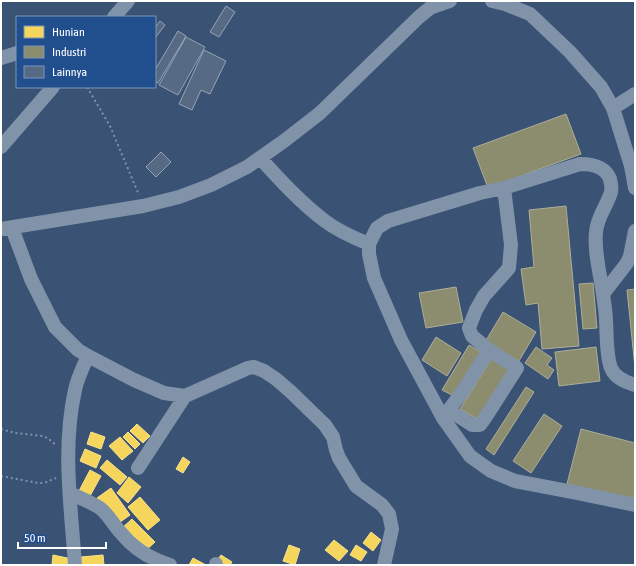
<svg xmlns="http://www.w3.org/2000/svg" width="636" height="566" font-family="'Asap Condensed',sans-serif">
<rect width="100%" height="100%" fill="#3a5274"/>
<!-- homes -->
<path fill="#f6d55c" stroke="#f9e28d" d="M137 424 150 436 143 443 130 431Z
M91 432 105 437 101 449 87 444Z
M128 432 140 444 135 449 123 437Z
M120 437 133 451 122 460 109 446Z
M85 449 101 456 96 468 80 461Z
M183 457 190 462 183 473 176 469Z
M107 460 127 477 120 485 100 468Z
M90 470 101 476 90 496 79 491Z
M129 477 141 487 128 503 117 493Z
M111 488 130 515 116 525 97 498Z
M140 497 160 520 148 530 128 507Z
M132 519 155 542 144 552 121 529Z
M371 532 381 540 373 551 363 543Z
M334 540 348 551 339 561 325 550Z
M289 545 300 549 295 565 283 561Z
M356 545 367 552 361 561 350 555Z
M53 555 72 559 71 565H52Z
M103 555 104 565H82L81 557Z
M221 555 232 562 230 565H224L217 561Z
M193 558 206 565H189Z"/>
<!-- industry -->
<path fill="#8c8c6e" stroke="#aeae9a" d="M566 114 581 154 488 188 473 148Z
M566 206 579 346 542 349 538 303 526 305 521 269 534 267 529 210Z
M593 283 597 328 583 329 579 284Z
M456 287 463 322 426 328 419 293Z
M635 289V368L627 290Z
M503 312 536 332 519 361 485 342Z
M436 337 461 353 447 376 422 360Z
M469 345 481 352 454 396 442 390Z
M536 347 552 358 547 365 554 370 548 379 525 363Z
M596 347 600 381 559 386 555 352Z
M492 358 509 369 477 419 460 409Z
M526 387 534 392 494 455 486 449Z
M544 414 562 426 531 473 513 461Z
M581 429 635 443V501L567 484Z"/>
<!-- building -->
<path fill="#566a84" stroke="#96a3b7" d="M226 6 235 12 219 37 210 32Z
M160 21 165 25 155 38V28Z
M178 31 186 36 158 83 155 82V70Z
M186 37 205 47 178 95 159 85Z
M204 50 226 61 210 94 201 90 192 110 179 104Z
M161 152 171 162 156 177 146 167Z"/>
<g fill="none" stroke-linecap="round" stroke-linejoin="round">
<!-- path -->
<path stroke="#8193a9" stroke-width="2" stroke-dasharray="2 3" stroke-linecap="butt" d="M87 87 110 126 139 195
M1 429 15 433 43 436 49 439 56 445
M1 476 38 483H44L56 478"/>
<!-- minor -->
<path stroke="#8193a9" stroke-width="14" d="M492 1 505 4 530 14 570 52 601 87 613 108 631 166 635 188
M114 17 128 1
M1 58 17 53
M613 108 635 94
M1 147 53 87
M260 158C280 180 301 203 325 221 338 231 354 238 369 244
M12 228 31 279 55 327 78 350 88 356 134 380 164 393 185 396 248 368 254 367 264 371 276 379 291 392 325 425 333 437 336 450 339 458 356 486 382 505 389 514 392 529 384 565
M1 229 143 206 179 197 211 185 247 167 284 141 320 113 419 17 430 8 450 1
M635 231 630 256 627 263 603 294C604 303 606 312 606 321 607 335 606 355 611 368 615 378 625 382 635 385
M603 294C600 273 594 252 596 232 597 217 607 206 611 192 612 188 611 183 610 179 605 166 592 164 580 164L504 188 480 193 388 221 377 228 369 244V254L374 278 401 340 443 418 470 456 491 471 515 481 578 493 635 505
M449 410 472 425H480L485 418 517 368 489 350
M443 418 463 391 489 350 472 336 469 328 476 310 484 296 509 268 511 245 504 188
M138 468 185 396
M70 493C80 498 91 502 100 508 109 515 114 526 122 534 135 550 151 559 170 565
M75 565C71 507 62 448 75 390 77 379 83 367 88 356
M216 565V564"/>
</g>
<!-- border -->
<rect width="636" height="566" fill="none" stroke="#ffffff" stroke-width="4"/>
<!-- legend -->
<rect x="16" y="16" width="140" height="72" fill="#214e8d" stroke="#7a95bb"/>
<rect x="24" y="26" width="20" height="12" fill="#f6d55c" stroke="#7a95bb"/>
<text x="52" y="36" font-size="12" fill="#ffffff">Hunian</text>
<rect x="24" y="46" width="20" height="12" fill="#8c8c6e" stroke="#7a95bb"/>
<text x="52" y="56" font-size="12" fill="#ffffff">Industri</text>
<rect x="24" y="66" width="20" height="12" fill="#566a84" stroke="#7a95bb"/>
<text x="52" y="76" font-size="12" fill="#ffffff">Lainnya</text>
<!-- scale -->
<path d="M18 542v6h88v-6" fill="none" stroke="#ffffff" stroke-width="2"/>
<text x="24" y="542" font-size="12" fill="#ffffff" stroke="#214e8d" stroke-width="3" paint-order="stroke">50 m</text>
</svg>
